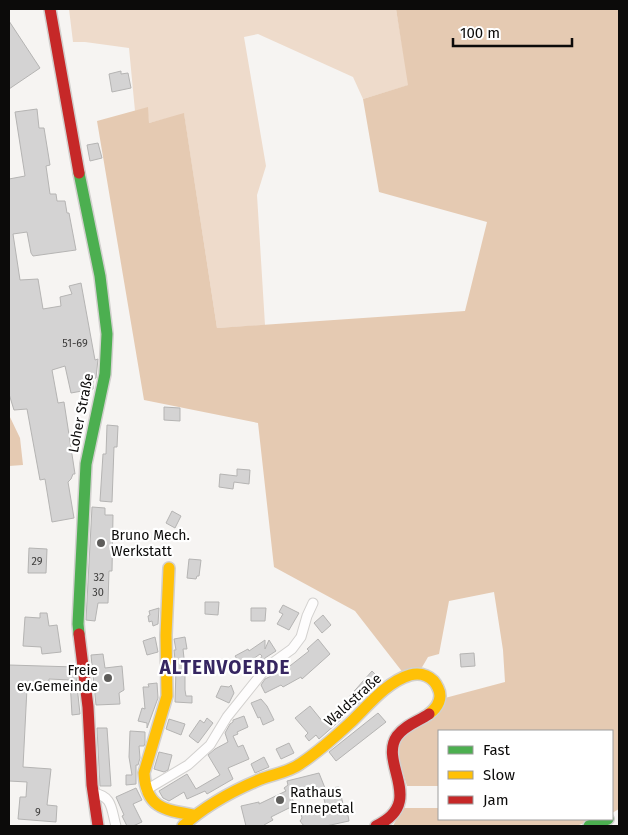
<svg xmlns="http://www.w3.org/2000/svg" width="628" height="835" font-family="'Fira Sans',sans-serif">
<rect width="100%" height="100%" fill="#f6f4f2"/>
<!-- green -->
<path fill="#eedbcb" d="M69 9H396L409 85 363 99 353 77 258 34 244 37 266 166 257 195 265 325 217 328 184 114 149 123 147 108 135 111 129 48 85 42H73Z"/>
<!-- forest -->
<path fill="#e5cab2" d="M396 9H619V809L612 813V731H439V786H407L397 755V743L445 698 505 682 503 650 494 592 449 601 439 654 428 657 421 669 404 674 355 611 274 567 258 423 144 400 97 121 148 107 149 123 184 113 217 328 465 311 487 222 379 192 363 99 408 85Z
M9 415 20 438 23 465 9 466Z
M402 808H439V819H597L576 826H393Z"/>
<!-- building -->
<path fill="#d4d3d3" stroke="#b5b4b3" d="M9 21 40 68 9 89Z
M121 71V74L128 73 131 88 112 92 109 74Z
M37 109 39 128H44L50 165 46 166 50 194H56L57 201H65L67 213H69L76 250 33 256 31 253 27 232 13 234 20 280 38 279 43 309 61 306 60 297 72 294 69 286 81 283 95 360 98 359 96 378 93 379V389L71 393 65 366 52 370 58 403 64 402 75 474H73L71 479 68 482 74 518 52 522 45 479 40 480 27 409 14 410 9 394V179L25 176 15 112Z
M98 143 102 158 90 161 87 145Z
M164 407 180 408V421L164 420Z
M107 425 118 426 117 447H114L112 502 100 501 103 454H106Z
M237 469 250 470 249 484 234 482 233 489 219 487 220 474 237 476Z
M92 507 105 508V515H113L112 571H109L108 603H98L95 621 86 620Z
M172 511 181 516 175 528 166 523Z
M29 548 47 549 46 573H28Z
M189 559 201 560 199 576H197L196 579 187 578Z
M205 602H219L218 615 205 614Z
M283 605 299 613 289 630 277 624 283 614 279 612Z
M159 608 158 624 153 626 152 621 149 622 148 616 150 615 149 611Z
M251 608H266L265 621H251Z
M40 613H47L49 626 57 625 61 652 42 654 41 647 23 646 25 617 40 618Z
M323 615 331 625 322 633 314 623Z
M155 637 158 652 147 655 143 641Z
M185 637 187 649H183L185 667V690L186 696H192V703L175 702 176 669 174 650H176L174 639Z
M318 639 330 654 302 679 301 677 283 687 281 685 265 693 261 685 265 679 275 674 273 671 284 665 286 669 309 651 307 649Z
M265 640V649L269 640 276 651 265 658V661L263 659 259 661 262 656 260 654 242 667 235 656 248 649 249 651Z
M474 653 475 666 461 667 460 654Z
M103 654 105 668 122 666 124 690 119 693 120 704 96 705 91 655Z
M9 665 75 667 80 714 72 715 70 680 49 679V689L27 688 23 767 51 769 47 805 57 806 56 822 18 819 20 797H26L27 782 9 781Z
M372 671 380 679 357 705 349 697Z
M157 683 158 698 147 728V723L138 721 142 708 145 709 143 687H149L148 684Z
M231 685 234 693 229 703 216 697 221 686 229 687Z
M261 699 267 706 274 720 263 725 260 717 258 718 251 703Z
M310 706 323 722 340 709 345 716 319 739 316 735 309 741 305 736 308 733 295 718Z
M378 713 386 722 336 761 329 752Z
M244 716 248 727 237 732 238 734 233 736 238 747 243 745 249 759 228 768 233 779 207 794 205 791 187 799 184 792 169 801 163 798 159 791 187 774 196 789 220 775 208 755 215 749 228 742 225 733 230 724 233 722V720Z
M207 718 213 723 198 743 189 736 200 720 204 723Z
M169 719 185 724 181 735 166 729Z
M97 728H107L111 786H100Z
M130 731 145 732V743L144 746H139L140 758 138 765H136V784L126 785V775H132L129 757Z
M289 743 294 753 281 759 276 749Z
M159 752 172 755 168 770 164 772 154 769Z
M264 757 269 767 255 773 251 764Z
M319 773 325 788 291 796 295 805 271 817 273 820 264 825V826H246L241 806 259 802V804L286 791 284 788 288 785 287 781Z
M339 787 343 804H346L349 821 326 826H304L300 821 302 818 299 807 311 805 313 811 326 808 322 789Z
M136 788 142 800 133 804 142 822 133 826H127L122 816 124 815 116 797Z"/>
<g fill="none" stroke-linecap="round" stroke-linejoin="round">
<defs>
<path id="street" d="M146 790 188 765 210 745 227 717 267 667 292 649 301 637 307 616 313 603
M93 793C113 796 111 809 116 826"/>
<path id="fast" d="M79 173 100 276 107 334 105 374 86 464 78 624 79 634
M589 826 608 819"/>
<path id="slow" d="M169 568 166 635 167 696 144 773C146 808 164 810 194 815
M183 826C206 805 232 791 261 779 274 774 289 772 300 764 318 752 335 737 350 723 367 707 386 682 410 675 421 672 433 676 438 688 443 698 438 707 429 714"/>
<path id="jam" d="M50 9 79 173
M79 634 88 707 92 785 98 826
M376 826C427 802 378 763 397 736 405 725 419 721 429 714"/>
</defs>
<!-- street casing -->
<use href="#street" stroke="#d2d0ce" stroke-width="11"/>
<!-- fast casing -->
<use href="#fast" stroke="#d2d0ce" stroke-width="14"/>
<!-- slow casing -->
<use href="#slow" stroke="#d2d0ce" stroke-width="14"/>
<!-- jam casing -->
<use href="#jam" stroke="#d2d0ce" stroke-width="14"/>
<!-- street -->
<use href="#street" stroke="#fefdfd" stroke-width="9"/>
<!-- fast -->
<use href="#fast" stroke="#4caf50" stroke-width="11"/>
<!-- slow -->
<use href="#slow" stroke="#ffc107" stroke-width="11"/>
<!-- jam -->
<use href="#jam" stroke="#c62828" stroke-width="11"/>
</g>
<!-- markers -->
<g fill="#5e5d5b" stroke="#fff" stroke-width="2">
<circle cx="101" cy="543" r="5"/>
<circle cx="108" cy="678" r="5"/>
<circle cx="280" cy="800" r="5"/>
</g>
<g text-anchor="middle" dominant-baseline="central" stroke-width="4.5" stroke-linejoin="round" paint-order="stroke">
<!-- number labels -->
<g font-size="11" fill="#3e3d3c">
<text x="75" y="343">51-69</text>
<text x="37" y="561">29</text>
<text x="99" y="577">32</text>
<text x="98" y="592">30</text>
<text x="38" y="812">9</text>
</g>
<!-- street labels -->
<g font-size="14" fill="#0c0b0a" stroke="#fff">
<text transform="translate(81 413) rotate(-79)">Loher Straße</text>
<text transform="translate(353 700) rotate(-42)">Waldstraße</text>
</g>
<!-- poi labels -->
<g font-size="14" fill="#0c0b0a" stroke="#fff" text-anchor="start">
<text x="111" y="535">Bruno Mech.<tspan x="111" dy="16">Werkstatt</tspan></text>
<text x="98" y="670" text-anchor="end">Freie<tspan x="98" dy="16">ev.Gemeinde</tspan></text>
<text x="290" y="792">Rathaus<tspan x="290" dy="16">Ennepetal</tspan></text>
</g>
<!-- district labels -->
<g font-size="19" font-weight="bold" letter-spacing="1" fill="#362661" stroke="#fff">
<text x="225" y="667">ALTENVOERDE</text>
</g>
</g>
<!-- border -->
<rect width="628" height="835" fill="none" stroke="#0c0b0a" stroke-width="20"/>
<!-- legend -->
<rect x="438" y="730" width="175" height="90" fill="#ffffff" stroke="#9e9d9d"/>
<rect x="448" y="746" width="25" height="8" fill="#4caf50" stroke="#9e9d9d"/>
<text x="483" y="755" font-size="15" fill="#0c0b0a">Fast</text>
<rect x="448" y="771" width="25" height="8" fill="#ffc107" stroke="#9e9d9d"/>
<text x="483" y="780" font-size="15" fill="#0c0b0a">Slow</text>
<rect x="448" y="796" width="25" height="8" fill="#c62828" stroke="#9e9d9d"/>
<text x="483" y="805" font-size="15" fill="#0c0b0a">Jam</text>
<!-- scale -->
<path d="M453 38v8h119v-8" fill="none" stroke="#0c0b0a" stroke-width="2.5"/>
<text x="460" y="38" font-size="15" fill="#0c0b0a" stroke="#ffffff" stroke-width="4" paint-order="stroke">100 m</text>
</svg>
